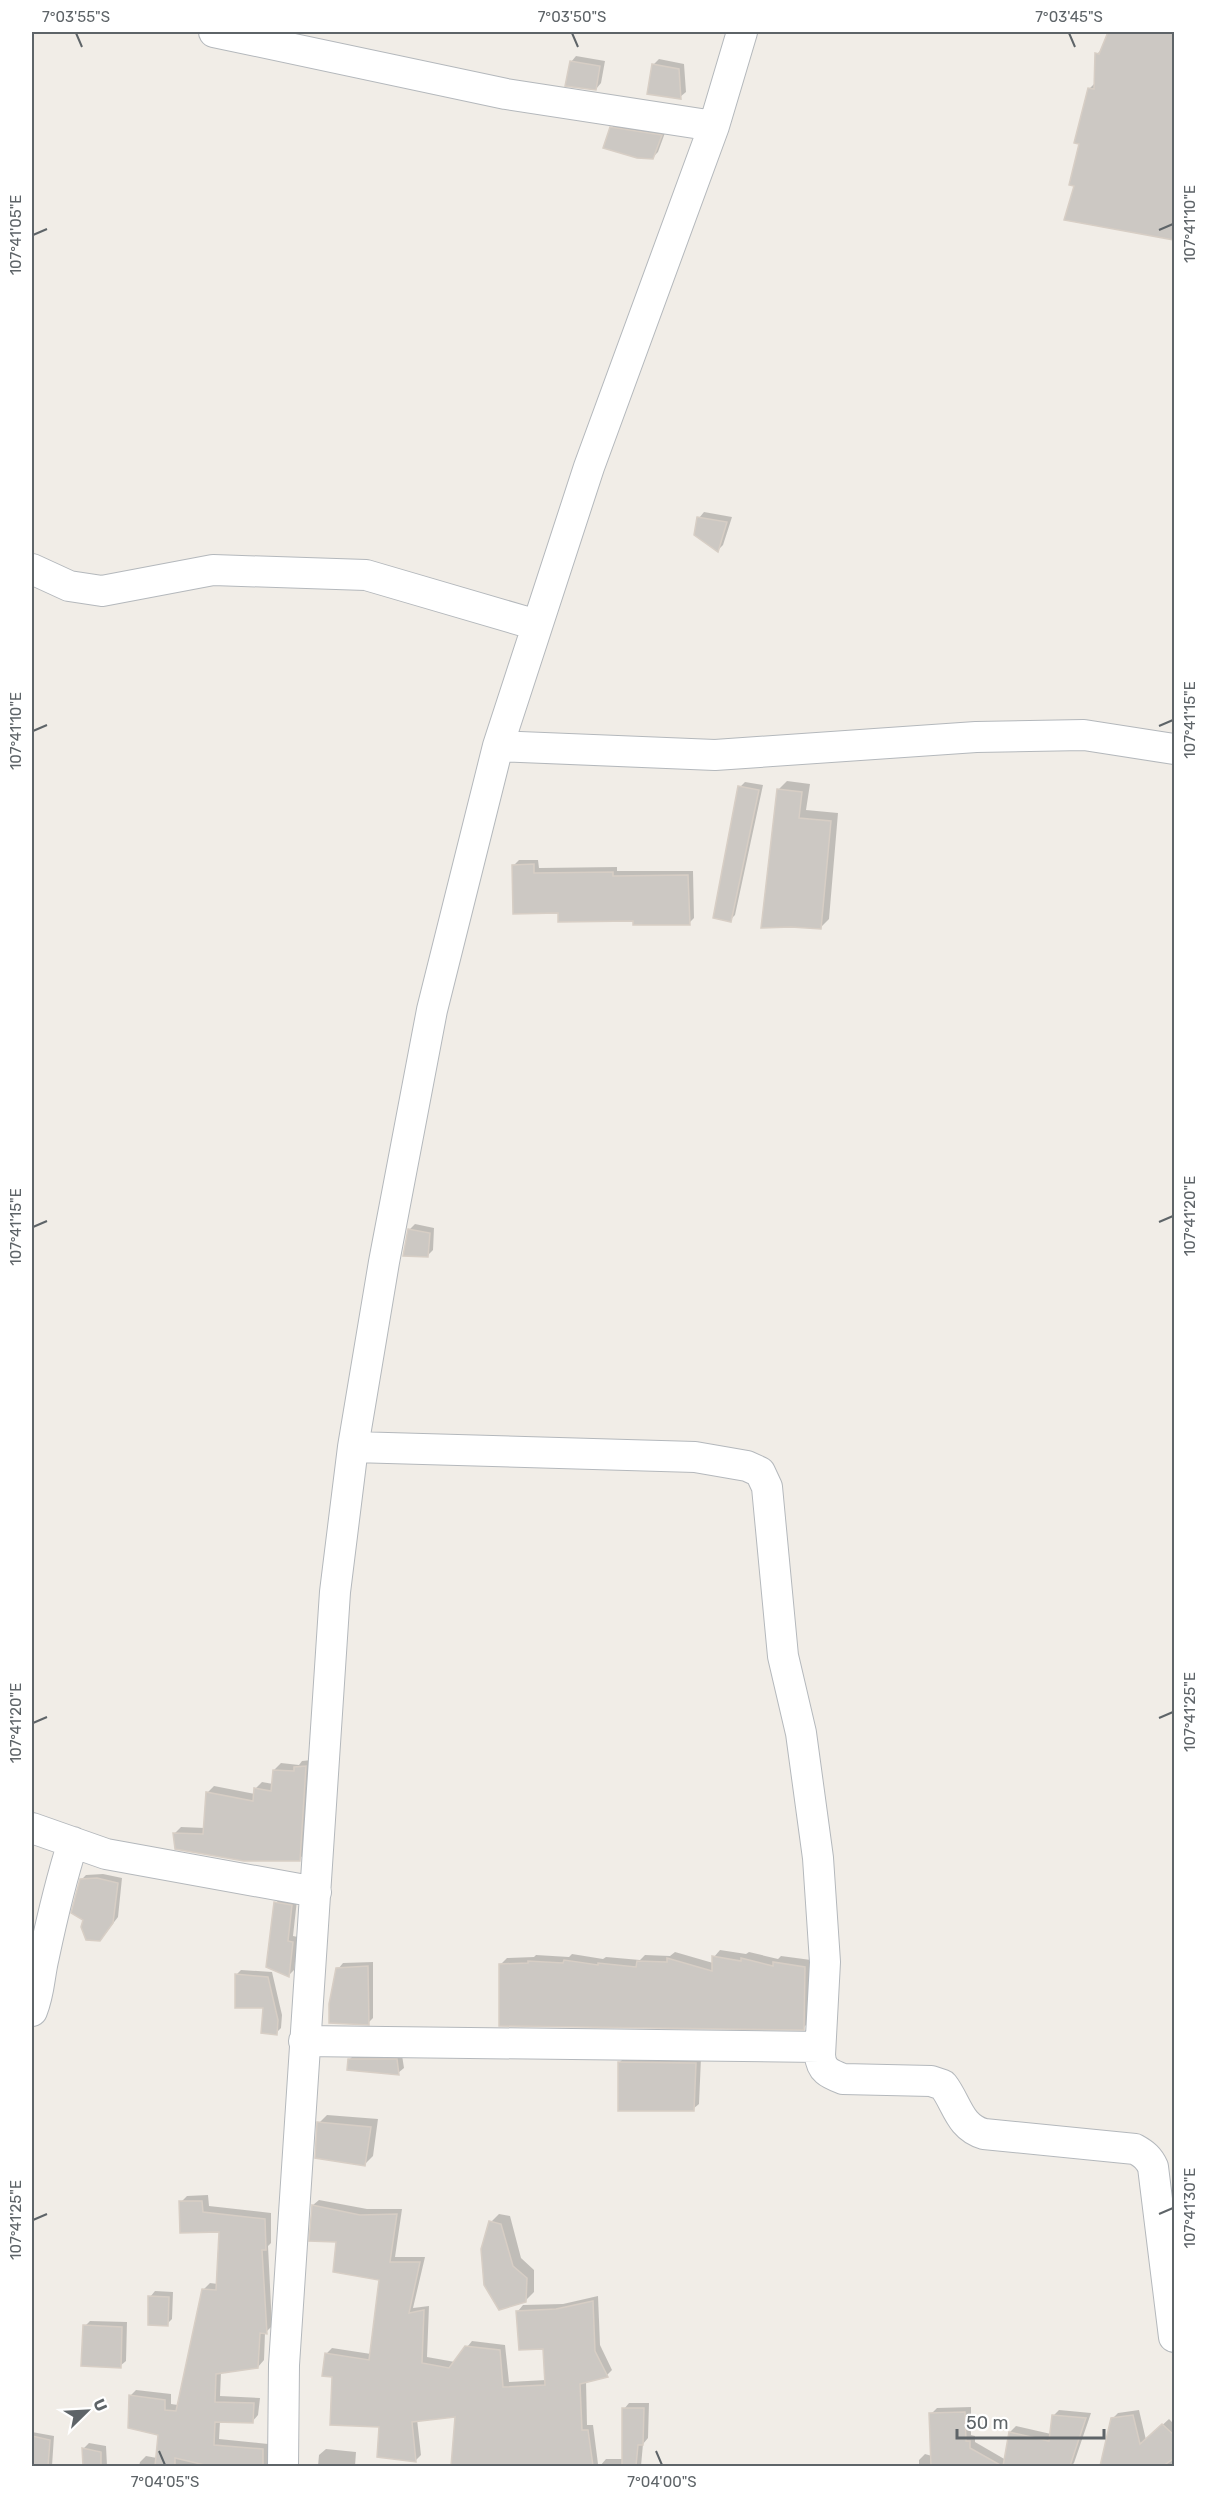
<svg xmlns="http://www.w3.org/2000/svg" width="1206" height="2498" font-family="Rubik,sans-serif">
<rect width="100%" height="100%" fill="#f1ede7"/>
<!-- shadow -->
<path fill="#0003" d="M1109 32H1174V238L1066 219 1076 184 1089 89 1096 82 1097 54 1103 48Z
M576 56 605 61 601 83 596 89 571 62Z
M659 59 684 64 686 92 680 97 653 65Z
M617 123 666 130 658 152 653 157 611 128Z
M704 512 732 517 723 545 718 550 699 518Z
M787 781 810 784 806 810 838 813 829 919 820 928 779 789Z
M745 782 763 785 735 915 730 920 740 787Z
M519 860H538L539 868 617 867V871H693L694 918 689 923 559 912 514 865Z
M415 1224 434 1228 433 1250 428 1255 409 1230Z
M312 1760 306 1853 299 1859 175 1833 181 1827 205 1828 207 1793 214 1786 255 1794 256 1788 262 1782 273 1784 274 1770 281 1763 299 1765 302 1761Z
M103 1874 122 1878 118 1917 105 1934 85 1919 81 1880 86 1875Z
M281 1897 297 1900 293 1936 298 1937 294 1970 289 1975 276 1903Z
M720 1950 746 1954 749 1952 778 1959 781 1956 811 1960 810 2021 803 2028 501 1964 507 1958 534 1957 536 1955 569 1957 572 1954 603 1959 606 1957 640 1960 645 1955 670 1956 675 1952 713 1963 714 1957Z
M373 1962V2018L368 2023 338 1969 343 1963Z
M241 1970 272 1972 282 2015 281 2028 276 2033 265 2007 237 1974Z
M355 2054 402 2055 404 2068 398 2073 350 2059Z
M625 2057 701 2058 699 2104 693 2109 619 2063Z
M327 2115 378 2119 373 2156 365 2164 319 2123Z
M208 2195 209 2206 271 2213V2243L268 2246 272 2326 265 2333 264 2360 258 2367 221 2372 220 2396 260 2398 258 2415 252 2422 220 2421 219 2439 268 2444V2464L266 2466H139L140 2462 146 2456 157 2458 160 2434 130 2396 136 2390 171 2394V2404L178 2405 204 2289 210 2283 218 2284 220 2231 181 2202 187 2196Z
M319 2200 367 2209H402L395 2257H425L413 2308 429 2306 427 2357 455 2362 472 2341 505 2345 509 2382 546 2380 545 2347 518 2311 523 2305 563 2304 598 2296 600 2345 612 2370 607 2375 586 2381 587 2425H593L598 2464 596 2466H471L466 2402 417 2419 421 2455 415 2461 333 2376 326 2354 332 2348 371 2354 381 2279 338 2241 311 2239 313 2205Z
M499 2214 510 2216 521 2258 534 2270V2292L525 2301 491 2222Z
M155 2291 173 2292 172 2319 167 2324 150 2297Z
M90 2321 127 2322 126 2361 120 2366 85 2326Z
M629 2403H649L648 2438 643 2444 641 2466H600L606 2459H623L624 2409Z
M971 2407V2435L975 2436V2442L1006 2460 1010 2432 1016 2426 1051 2434 1053 2416 1059 2410 1091 2413 1074 2463 1071 2466H919V2460L925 2454 932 2456 931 2414 937 2408Z
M1139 2410 1146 2440 1169 2419 1174 2424V2466H1101L1112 2419 1118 2413Z
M32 2432 54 2436 52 2466H32Z
M89 2443 106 2446 107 2466H84L83 2449Z
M326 2449 356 2452 355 2466H318L319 2455Z"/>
<!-- building -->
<path fill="#ccc8c3" stroke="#d7cec5" stroke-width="1.5" d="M1108 32H1174V240L1064 220 1074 186 1069 185 1079 144 1074 143 1088 88 1094 89 1095 53 1099 54Z
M570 61 600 66 596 90 565 86Z
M652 64 679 69 681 99 647 94Z
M610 127 662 135 653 159 637 158 603 148Z
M697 517 727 522 718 552 694 535Z
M738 786 759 790 731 922 713 918Z
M777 789 802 792 799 818 831 821 821 929 791 927 761 928Z
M534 864V873L613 872V876L688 875 690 925H633V921L558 922V913L513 914 512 865Z
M408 1229 430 1233 428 1257 403 1256Z
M306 1766 300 1861H244L175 1849 173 1833 203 1834 206 1792 253 1801 254 1788 271 1791 273 1770 294 1771V1767Z
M97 1878 118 1883 113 1923 100 1941 86 1940 81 1927 83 1920 71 1913 80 1879Z
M274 1902 292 1905 288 1941 293 1942 289 1977 266 1967Z
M712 1956 741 1961V1958L773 1966V1962L805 1967 804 2030 499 2026V1964L528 1963V1961L563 1963 564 1960 598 1965V1963L636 1967 637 1961 667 1962V1958L712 1971Z
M368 1966 369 2025 329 2023V2004L336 1968Z
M235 1974 268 1977 278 2020 277 2035 261 2033 263 2008H235Z
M348 2059H397L399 2075 347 2070Z
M618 2062 696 2063 694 2111H618Z
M317 2122 371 2127 365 2166 315 2158Z
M179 2201H202L203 2212 265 2219 266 2250H262L267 2334 260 2333 258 2368 216 2374 215 2402 254 2403 253 2423 215 2422 214 2445 263 2449V2466H209L175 2458V2466H155L158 2435 128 2428 129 2395 165 2400V2410L176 2411 202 2289 216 2290 219 2232 180 2233Z
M312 2205 360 2215 397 2214 390 2262H420L409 2313 424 2310 422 2363 449 2368 465 2346 500 2350 503 2387 545 2385 543 2349 519 2350 516 2311 556 2309 593 2301 595 2351 608 2377 580 2384 582 2430H588L593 2466H451L455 2417 412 2422 416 2462 377 2457 379 2427 330 2425 332 2377 322 2376 325 2353 369 2360 379 2280 333 2272 336 2242 309 2241Z
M489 2221 501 2224 513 2266 527 2278 526 2302 499 2310 484 2285 481 2249Z
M148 2296 169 2297 168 2326 148 2325Z
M83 2325 122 2327 121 2368 81 2366Z
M622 2408H644L643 2445H638L636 2466H622Z
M965 2412 966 2441H970V2448L1002 2466H931L929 2413Z
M1052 2415 1086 2418 1070 2466H1003L1009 2432 1049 2441Z
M1133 2415 1140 2444 1162 2424 1174 2435 1173 2459 1163 2466H1100L1111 2418Z
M32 2436 50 2440 48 2466H32Z
M82 2448 101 2452V2466H83Z"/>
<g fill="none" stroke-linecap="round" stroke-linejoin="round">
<defs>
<path id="minor" d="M214 32 506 94 714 126
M32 569 69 586 102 591 213 570 366 575 537 625
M498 746 715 755 976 737 1084 735 1174 749
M353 1447 695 1457 747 1466 760 1472 767 1487 783 1656 801 1733 818 1858 825 1962 820 2055C821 2071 830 2074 843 2079L931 2081 943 2085C957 2103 959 2127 984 2134L1135 2149C1144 2154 1149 2158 1153 2167L1174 2337
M32 1828 106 1854 316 1892
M32 2011C40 1991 39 1976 44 1956 52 1918 61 1880 73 1842
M304 2041 820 2047
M283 2466 284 2365 335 1592 353 1447 384 1262 432 1010 498 746 589 467 714 126 742 32"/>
</defs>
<!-- minor casing -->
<use href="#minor" stroke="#b4b8bc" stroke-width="32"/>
<!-- minor -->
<use href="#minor" stroke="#fff" stroke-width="30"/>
</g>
<!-- ticks -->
<path fill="none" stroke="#5e6468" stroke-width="2" d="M76 33 82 47M572 33 578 47M1069 33 1075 47M1159 230 1173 224M33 235 47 229M1159 726 1173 720M33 731 47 725M1159 1222 1173 1216M33 1227 47 1221M1159 1718 1173 1712M33 1723 47 1717M1159 2214 1173 2208M33 2220 47 2214M159 2451 165 2465M656 2451 662 2465"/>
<!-- border -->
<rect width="1206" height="2498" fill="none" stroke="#ffffff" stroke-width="66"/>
<!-- north arrow -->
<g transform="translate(87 2411) rotate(66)" stroke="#ffffff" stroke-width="4.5" paint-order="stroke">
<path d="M0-4.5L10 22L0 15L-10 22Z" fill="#5e6468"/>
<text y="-9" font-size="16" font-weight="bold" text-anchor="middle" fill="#5e6468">U</text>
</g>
<!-- scale -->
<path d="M957 2429v9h147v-9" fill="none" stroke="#5e6468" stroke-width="3"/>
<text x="966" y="2429" font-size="18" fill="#5e6468" stroke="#ffffff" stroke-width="4.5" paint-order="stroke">50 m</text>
<rect x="33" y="33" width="1140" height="2432" fill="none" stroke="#5e6468" stroke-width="2"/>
<g font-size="15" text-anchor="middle" fill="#5e6468">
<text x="76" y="22">7°03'55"S</text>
<text x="572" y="22">7°03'50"S</text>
<text x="1069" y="22">7°03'45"S</text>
<text transform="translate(1190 224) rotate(-90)" y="5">107°41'10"E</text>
<text transform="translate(16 235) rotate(-90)" y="5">107°41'05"E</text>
<text transform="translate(1190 720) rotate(-90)" y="5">107°41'15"E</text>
<text transform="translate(16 731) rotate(-90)" y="5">107°41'10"E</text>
<text transform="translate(1190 1216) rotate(-90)" y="5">107°41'20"E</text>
<text transform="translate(16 1227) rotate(-90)" y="5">107°41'15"E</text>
<text transform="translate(1190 1712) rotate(-90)" y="5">107°41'25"E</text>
<text transform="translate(16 1723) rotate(-90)" y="5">107°41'20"E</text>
<text transform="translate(1190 2208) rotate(-90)" y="5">107°41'30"E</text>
<text transform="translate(16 2220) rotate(-90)" y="5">107°41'25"E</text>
<text x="165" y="2487">7°04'05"S</text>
<text x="662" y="2487">7°04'00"S</text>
</g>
</svg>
